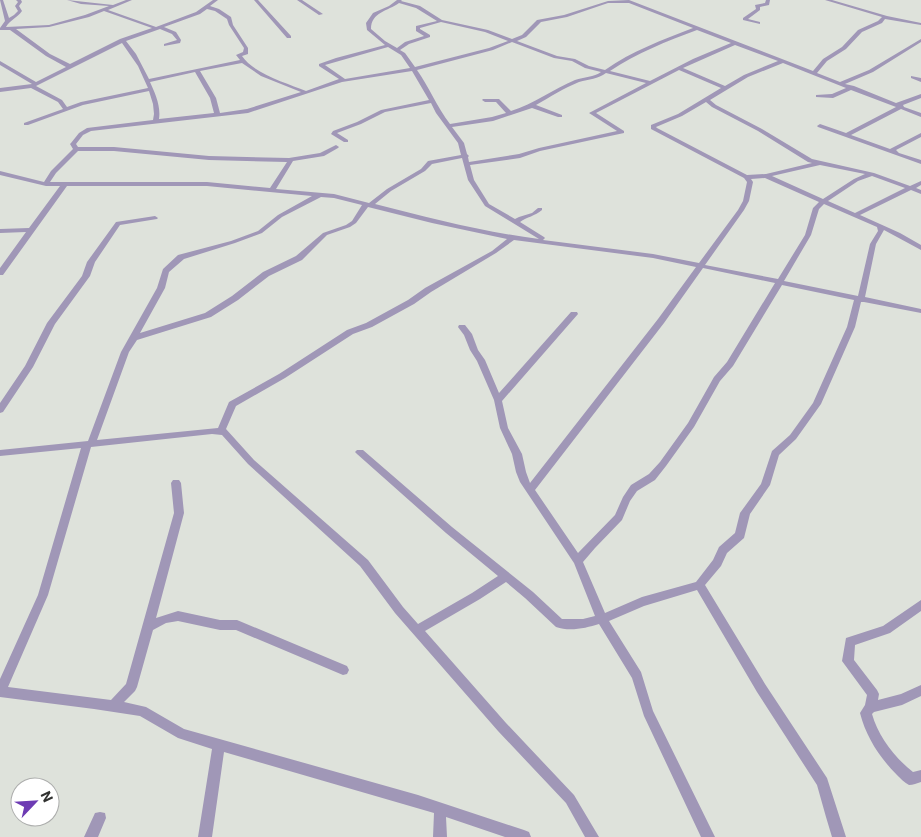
<svg xmlns="http://www.w3.org/2000/svg" width="921" height="837" font-family="Roboto,sans-serif">
<rect width="100%" height="100%" fill="#dee2db"/>
<g fill="none" stroke-linecap="round" stroke-linejoin="round">
<!-- minor -->
<path fill="#a097b7" fill-rule="evenodd" d="M0 0H3L9 18 14 15 18 11 15 6 18 2 16 0H21L22 2 19 6 22 11C17 18 10 20 6 27L49 25 85 15 109 6 81 4 67 0 113 5 126 0H132L108 10 156 27 196 12 213 0H218L210 6 219 9 231 17 233 25 248 48V54L242 56C254 74 287 83 306 91L339 79 319 66V64L336 58 385 45 367 30 366 23 373 13 389 6 397 0H402L401 1 420 6 442 20 488 30 512 39 522 35 537 20 564 15 608 1 629 0 813 71 823 59 842 47 858 30 878 21 882 17 825 0H832L887 16 921 23V25L885 19 882 23 862 32 846 49 827 61 817 73 840 82 869 70 921 39V42L873 72 845 84 854 86 896 103 921 94V98L903 105 904 107 921 113V117L901 109 851 135 890 149 921 133V137L896 150 899 153 921 160V164L818 127 817 126 820 124 846 133 896 107 851 90 833 98 816 97V95L832 94 846 88 783 63 748 77 710 100 716 105 762 129 812 159 874 173 910 186 921 181V185L916 188 921 190V194L911 190 860 215 900 233 921 245V250L884 230 876 244 865 297 921 309V313L864 302H861L855 327 821 404 796 439 779 455 770 485 750 514 744 538 727 553 721 566 705 585 765 684 827 778 846 837H832L826 817 817 785 757 692 697 590 644 606 609 621 641 672 653 711 715 837H701L644 716 632 678 599 624C586 628 570 632 556 627L525 598 506 582 480 599 425 631 506 723 574 795 599 837H585L566 803 498 731 395 613 360 566 248 464 222 435 212 434 91 447 48 595 8 687 111 700 126 684 174 513 171 483 173 480H179L181 483 184 513 156 618 178 611 220 620H237L347 666 349 670 347 674 343 675 236 630H220L178 621 166 623 153 630 137 687 135 691 124 702 146 707 184 729 418 795 524 830 529 832 531 837H505L446 817 447 837H433L434 813 224 752 212 837H198L212 749 178 738 140 716 94 709 0 697V679L38 595 81 448 0 456V450L88 441 121 352 157 288 163 269 178 255 231 241 258 231 278 215 312 196 207 186H67L3 275H0V268L26 232 0 233V229L29 228 60 186H46L0 175V171L44 182 51 171 73 149 70 144 71 143 79 133 87 128 153 120 154 114 153 104 149 91 83 105 28 125H24V123L63 109 58 102 31 88 0 92V88L32 84 0 65V61L36 82 66 67 46 56 10 30H0V28L5 21ZM399 3 416 8 437 21 416 26V31L424 36 405 42 397 48 385 41 371 29C371 12 388 11 399 3ZM608 3H629L693 28C662 40 632 51 605 70L589 66 575 59 557 56 517 41 526 37 541 22 567 17ZM207 9 215 11 227 19 229 25 244 48 243 52 236 55 240 60 149 79 136 54 126 41 160 29 172 34 177 40 164 44V46L180 43 181 40 176 32 164 27 200 14ZM104 11 152 28 120 39 70 64 50 54 16 29 49 27 89 17ZM441 22 485 32 508 41 489 48 415 67 405 53 400 50 409 44 430 37V35L420 29V28ZM697 30 731 43 693 59 650 81 610 71C637 53 667 41 697 30ZM512 42 554 58 572 61 585 68 601 72C594 77 584 77 575 80 553 89 534 104 511 111L499 99H483L482 100 485 102H496L506 113 492 117 450 124C437 107 429 87 417 70L493 50ZM122 43 138 66 148 88 81 102 67 107 62 100 36 86ZM735 45 778 61 744 75 725 86 683 68ZM388 47 401 55 410 68 345 79 325 65ZM242 63 261 76 301 92 247 109 220 113 216 98 200 71ZM679 70 721 88 678 114 651 125V129L744 178 747 182 743 201 738 210 699 263 653 254 543 240 545 238 544 237 520 222C527 217 535 216 542 210V208H538L532 213 519 217 515 219 489 204 474 180 470 165 520 158 540 151 624 133V131L596 113ZM412 71 429 100 381 110 357 122 333 131 331 134 344 142H348V140L337 133 361 124 385 112 431 103 436 113 458 143 461 155 428 161 421 169 387 189 369 203 334 194 276 189 293 161 324 156 338 148 339 147 336 145 320 153 289 158 209 156 114 147H78L76 144 83 135 91 131 248 113 342 82ZM195 72 210 98 214 113 159 119C161 106 155 93 150 82ZM606 73 646 83 589 113 617 131 539 148 519 154 469 162 468 157 469 156 467 154 464 143 452 127 493 121 532 108 558 117H562V115L536 105C550 97 564 88 579 82 589 79 598 79 606 73ZM706 102 712 107 758 131 808 162 812 163 766 174 747 175 657 128 656 127 682 116ZM78 151H114L209 160 287 162 270 188 207 182H50L56 173ZM462 158 468 180 485 206 539 239C484 232 429 218 375 204L391 191 425 171 432 164ZM820 165 865 174 854 179 823 199 772 176ZM872 176 905 188 855 213 828 201 858 181ZM765 178 819 202 813 208 805 235 778 279 705 265 744 210 749 201 753 182 751 179ZM321 197 334 198 362 205 352 221 346 225 323 233 296 256 263 272 232 296 205 313 140 333 165 288 169 272 184 259 235 243 262 233 282 217ZM824 204 877 227 878 231 870 244 858 296 784 281 811 235 819 209ZM368 207 432 223 507 239 492 251 425 288 408 300 366 323 347 330 279 374 229 402 218 428 97 440 129 352 137 340 211 317 238 300 269 276 302 260 327 235 350 227 356 223ZM514 240 653 258 696 267 658 319 530 483 526 472 522 454 508 428 502 401 578 314 577 312H571L499 393 485 360 478 350 472 334 465 325H459L458 327 464 335 470 350 477 361 494 400 500 428 512 454 516 472 520 482 574 563 595 616 583 619H562L533 592 452 527 363 450H357L355 452 357 454 446 533 498 576 472 593 418 624 403 607 368 560 254 460 226 429 236 406 285 378 353 334 372 327 414 304 431 292 496 253ZM703 268 775 283 727 362 714 377 688 423 660 462 649 474 631 485 623 497 615 515 578 553 535 490 664 323ZM782 285 854 300 847 327 813 403 790 435 772 451 761 484 740 513 735 533 719 547 713 560 696 582 642 597 605 613 583 562 595 548 622 520 630 501 637 491 655 480 666 466 694 427 720 381 733 366Z
M254 0H258L291 36V38H287Z
M297 0H302L323 14 319 15Z
M766 0H770L769 5 760 7V10L748 19 760 22V24L743 20V18L756 9 755 5 765 3Z
M911 76 921 78V82L911 78Z
M155 216 158 218 157 219 120 225 95 262 90 276 55 324 33 367 3 412 0 413V403L25 366 47 323 82 276 87 262 116 222Z
M921 600V611L890 633 855 645 854 660 877 690 879 694 878 700 901 694 921 685V696L902 705 874 712 872 714C878 736 895 758 913 772L921 770V782C917 783 913 785 909 785 905 783 900 778 897 775 880 758 866 737 860 713L865 705 867 695 842 661 846 638 883 626Z
M100 812 105 813 106 818 98 837H84L95 813Z"/>
</g>
<!-- north arrow -->
<g transform="translate(35 802) rotate(65)"><circle r="24" fill="#ffffff" stroke="#acadac"/>
<path d="M0-4L9 19L0 12L-9 19Z" fill="#6d3bb3"/>
<text y="-8" font-size="14" font-weight="bold" text-anchor="middle" fill="#30312f">N</text>
</g>
</svg>
